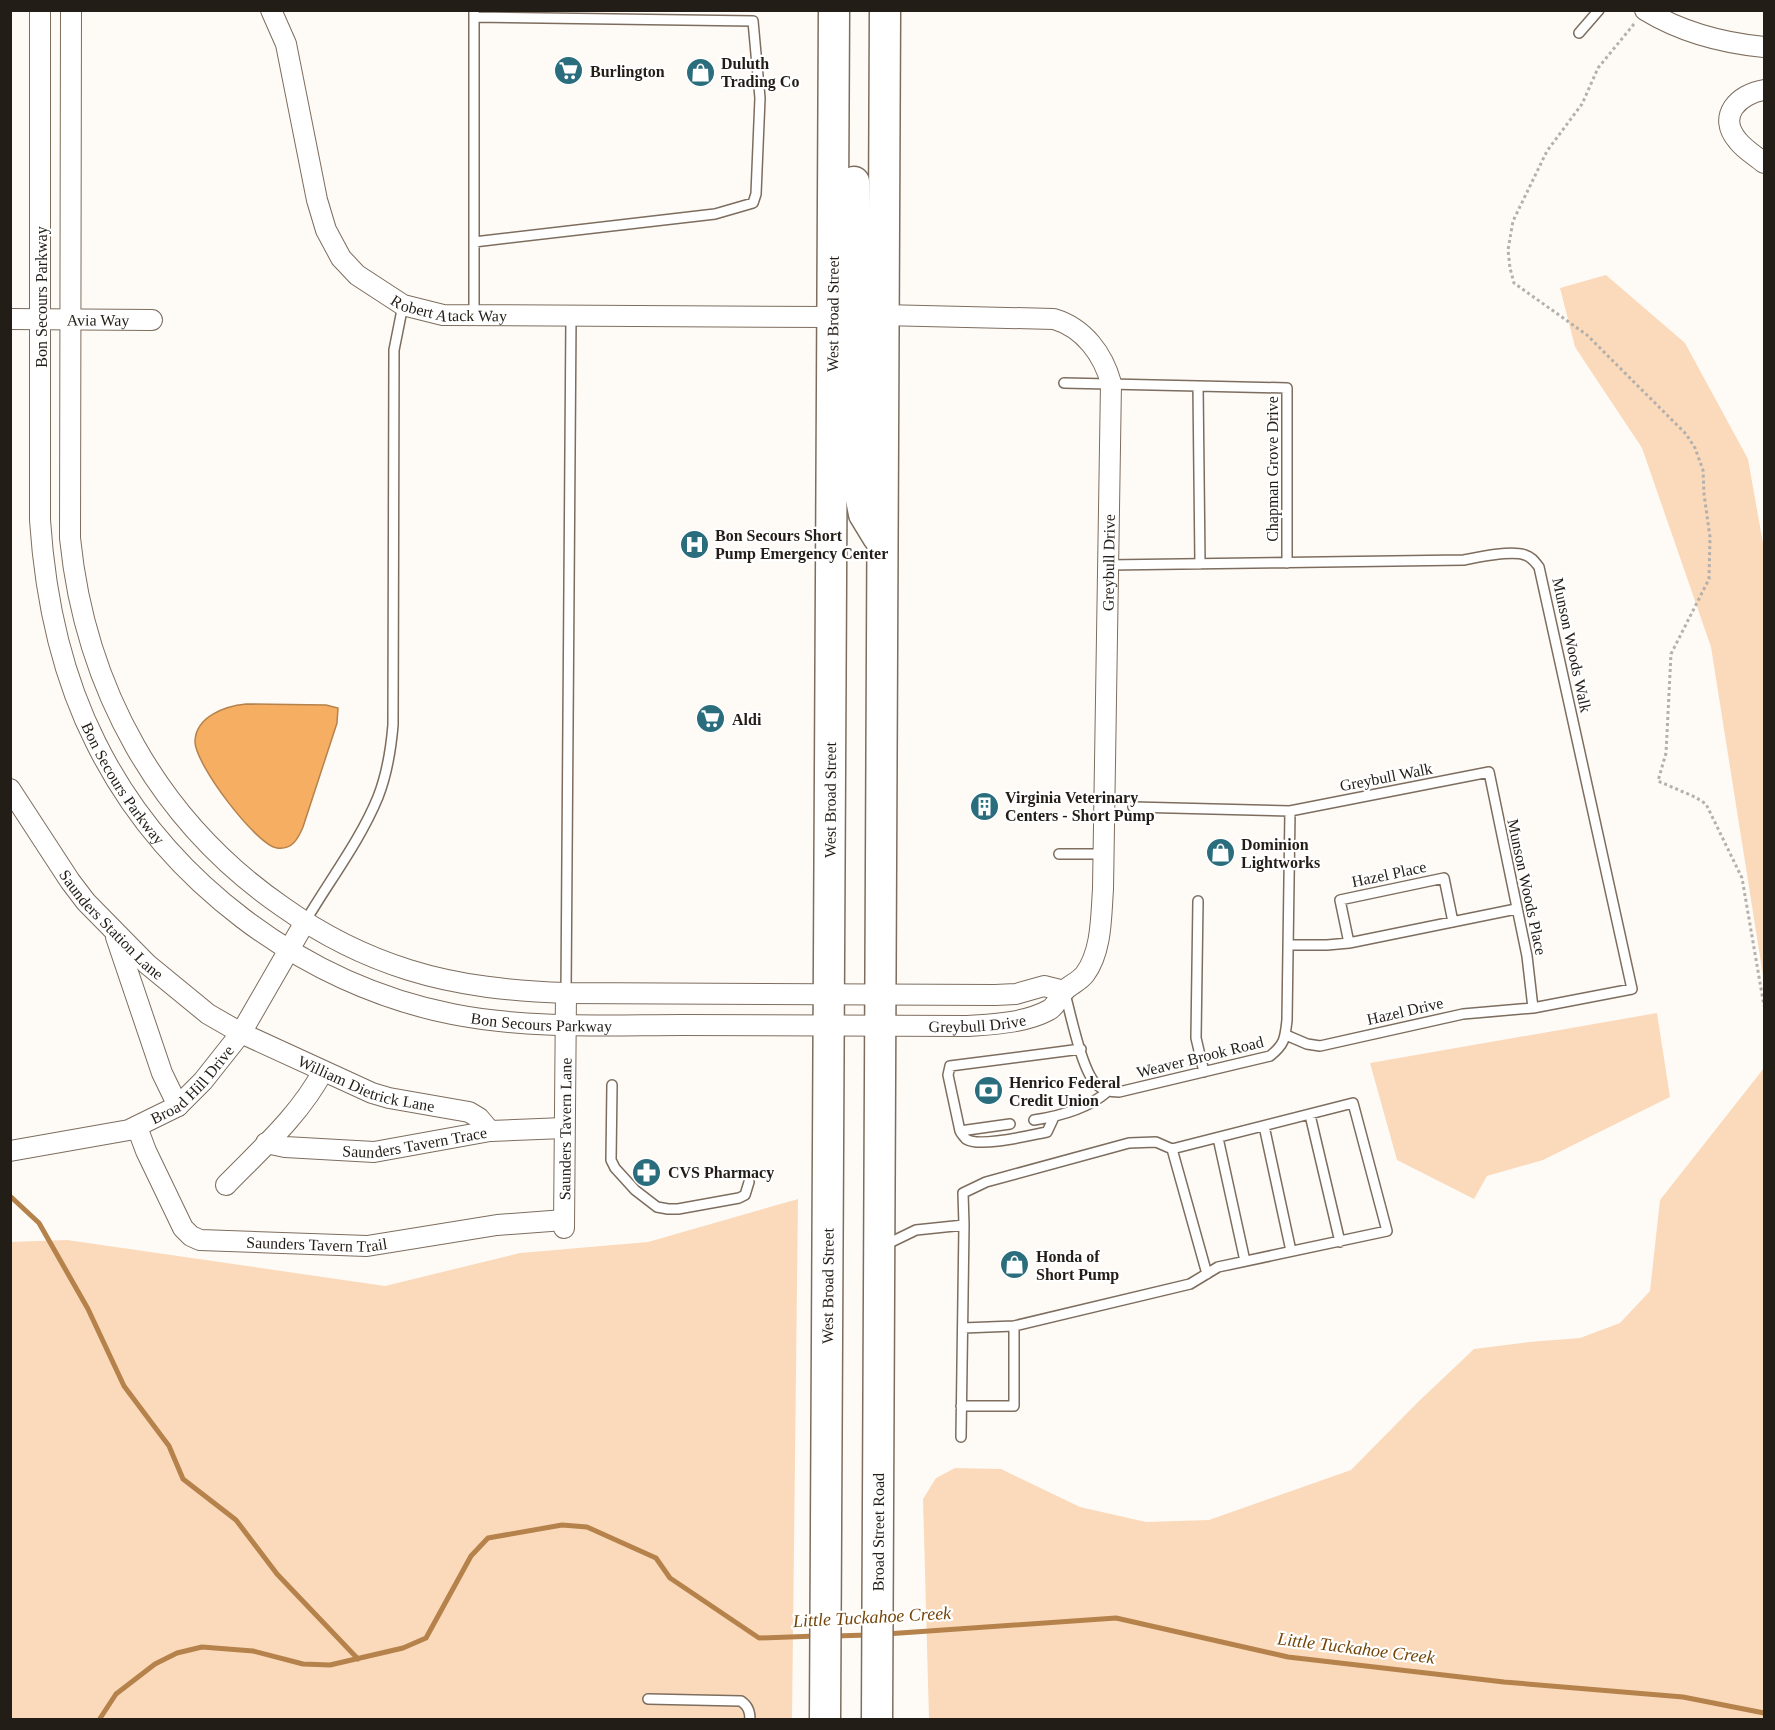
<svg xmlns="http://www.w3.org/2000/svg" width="1775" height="1730" font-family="'Times New Roman',serif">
<rect width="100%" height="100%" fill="#fefbf7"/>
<!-- green -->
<path fill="#fbdabb" d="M1606 275 1685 343 1748 459 1764 549V982L1711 647 1642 448 1575 347 1560 288Z
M1657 1013 1670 1097 1543 1160 1487 1176 1474 1199 1397 1160 1370 1063Z
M1764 1068V1719H929L923 1499 936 1478 955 1468 1001 1469 1080 1507 1146 1522 1209 1520 1351 1470 1417 1403 1474 1349 1529 1342 1580 1338 1620 1323 1650 1291 1660 1200Z
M798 1199 792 1719H11L10 1242 67 1240 385 1286 520 1253 648 1242Z"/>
<!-- water -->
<path fill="#f5ae62" stroke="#b6824c" stroke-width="1.5" d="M246 704 326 705 338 708 337 723 303 827C298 839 292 850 277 848 256 845 194 763 195 741 196 716 226 706 246 704Z"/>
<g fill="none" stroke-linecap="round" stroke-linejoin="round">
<!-- stream -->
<path stroke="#b6824c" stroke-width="5" d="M10 1196 39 1223 88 1309 124 1386 169 1446 183 1479 236 1520 277 1574 358 1659
M886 1634 1116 1618 1288 1657 1504 1682 1683 1697 1764 1713
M835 1636 868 1635
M99 1720 116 1694 155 1664 177 1653 202 1647 253 1651 303 1664 330 1665 403 1648 426 1638 471 1556 488 1538 562 1525 587 1527 656 1558 670 1578 759 1638 817 1636"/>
<defs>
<path id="lane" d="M474 10V315
M474 17 753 21 760 98 756 194 753 203 715 214 474 242
M1579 33 1599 10
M1064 383 1198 386
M1200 564 1198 386 1287 388V563
M1108 565 1464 560C1479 557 1511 550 1525 555 1532 557 1535 562 1539 567L1632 989 1533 1008 1463 1014 1320 1046 1307 1044 1286 1035
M1133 807 1290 811 1489 772 1527 956 1533 1008
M1059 854H1104
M1198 901 1196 1038 1204 1072
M305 922C329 881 360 841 378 797 387 774 391 749 393 725L394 350 403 305
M1349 943 1340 900 1444 878 1453 922
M1288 945H1327L1349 943 1516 909
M566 993 571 316
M1065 994C1071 1015 1082 1072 1097 1085 1104 1091 1111 1092 1119 1092L1270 1056C1285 1044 1285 1038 1287 1020L1290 811
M612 1085 611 1160 615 1168 635 1190 657 1207 668 1209H678L739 1198 745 1195 749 1182
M1310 1115 1340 1242
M1054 1117 1047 1132C1031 1135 979 1148 966 1139 965 1138 960 1132 960 1131L948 1075 950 1066 1081 1049
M1034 1120C1061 1116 1087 1109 1107 1092
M1264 1126 1291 1251
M960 1131 1010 1124
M1218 1138 1245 1261
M964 1225 963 1193 986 1182 1129 1143 1156 1142 1172 1149
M883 1246 916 1230 964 1225 961 1437
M1014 1326 1190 1284 1218 1267 1387 1231 1353 1103 1172 1149 1207 1274
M961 1406H1014V1326L963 1328
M648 1699 741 1701C748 1706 750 1711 750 1720"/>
<g id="street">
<path id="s1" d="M40 10V520C45 596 61 674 96 743 164 880 302 984 452 1014 527 1029 606 1025 682 1025 778 1025 873 1026 968 1026 995 1024 1025 1023 1049 1010 1056 1006 1059 997 1063 992 1069 985 1079 982 1085 974 1102 951 1101 916 1103 889L1111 383C1103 354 1084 328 1054 319L882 315"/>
<path d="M71 10 70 538C85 688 158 821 283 907 321 934 364 956 409 970 460 986 512 991 566 993L995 995 1016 994 1044 986 1064 991"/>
<path id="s2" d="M271 10 286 44 317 200 326 230 341 258 357 275 403 305 443 315 832 317"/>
<path d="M1645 10C1681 32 1723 43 1764 47"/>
<path d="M1764 90C1739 94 1716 116 1738 141 1745 150 1756 156 1764 163"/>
<path id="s3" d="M10 319 152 320"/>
<path id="s4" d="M10 789 70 881 86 902 147 964 208 1014 241 1033 372 1093 389 1098 469 1112 479 1118 490 1131"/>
<path d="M116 937 162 1073 178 1106"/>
<path id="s5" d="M137 1127 146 1151 183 1228 191 1236 200 1240 367 1246 497 1225 564 1220"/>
<path id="s6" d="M266 1143 285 1147 374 1152 490 1131 564 1128"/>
<path id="s7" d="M10 1151 129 1130 178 1106 203 1081 241 1033 305 922"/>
<path d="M226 1185C260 1150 300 1115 323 1071"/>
<path id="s8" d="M564 1228 566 993"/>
</g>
<g id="primary">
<path d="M854 182 857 298 882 315"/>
<path d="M832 317 850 322 855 330 857 341 859 489 864 514 878 537"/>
<path id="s9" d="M825 1720 834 10"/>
<path id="s10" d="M877 1720 885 10"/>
</g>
</defs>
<!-- lane casing -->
<use href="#lane" stroke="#7d6d5e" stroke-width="12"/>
<!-- street casing -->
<use href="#street" stroke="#7d6d5e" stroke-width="22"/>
<!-- primary casing -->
<use href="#primary" stroke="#7d6d5e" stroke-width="33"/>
<!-- path -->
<path stroke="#b4b0ac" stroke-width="3" stroke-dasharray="3 3" stroke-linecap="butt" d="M1634 24 1598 68 1582 104 1547 151 1513 221 1508 250 1510 268 1514 283 1587 335 1686 434 1695 448 1703 470 1704 494 1710 537 1709 579 1671 654 1666 753 1658 781 1695 797 1706 804 1742 878 1764 1006"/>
<!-- lane -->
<use href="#lane" stroke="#fff" stroke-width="9"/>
<!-- street -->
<use href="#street" stroke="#fff" stroke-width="20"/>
<!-- primary -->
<use href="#primary" stroke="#fff" stroke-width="30"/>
</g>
<!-- icons -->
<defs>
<symbol id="supermarket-disc" viewBox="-11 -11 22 22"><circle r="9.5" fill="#2a6e7e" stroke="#fff"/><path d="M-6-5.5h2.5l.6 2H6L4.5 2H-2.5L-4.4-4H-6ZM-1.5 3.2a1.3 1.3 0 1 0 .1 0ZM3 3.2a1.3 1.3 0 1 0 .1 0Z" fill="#fff"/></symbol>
<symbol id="shop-disc" viewBox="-11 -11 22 22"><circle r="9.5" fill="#2a6e7e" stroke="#fff"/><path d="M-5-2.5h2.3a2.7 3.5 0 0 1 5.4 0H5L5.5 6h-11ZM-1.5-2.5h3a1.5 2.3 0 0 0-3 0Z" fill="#fff"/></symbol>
<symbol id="hospital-disc" viewBox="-11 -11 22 22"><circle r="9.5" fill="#2a6e7e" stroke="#fff"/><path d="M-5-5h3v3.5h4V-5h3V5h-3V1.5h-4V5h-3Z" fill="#fff"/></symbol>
<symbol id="building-disc" viewBox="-11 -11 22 22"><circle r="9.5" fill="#2a6e7e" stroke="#fff"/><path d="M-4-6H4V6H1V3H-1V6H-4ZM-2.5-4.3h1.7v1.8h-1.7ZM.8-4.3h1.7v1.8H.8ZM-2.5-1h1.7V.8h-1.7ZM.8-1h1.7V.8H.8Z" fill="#fff"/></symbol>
<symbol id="bank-disc" viewBox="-11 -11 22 22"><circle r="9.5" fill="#2a6e7e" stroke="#fff"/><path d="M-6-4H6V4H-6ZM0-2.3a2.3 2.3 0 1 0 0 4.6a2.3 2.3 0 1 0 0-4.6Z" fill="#fff"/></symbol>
<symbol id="pharmacy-disc" viewBox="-11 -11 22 22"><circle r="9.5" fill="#2a6e7e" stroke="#fff"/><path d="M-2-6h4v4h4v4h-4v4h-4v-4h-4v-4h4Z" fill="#fff"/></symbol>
</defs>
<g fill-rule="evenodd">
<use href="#supermarket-disc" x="552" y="54" width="33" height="33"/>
<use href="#shop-disc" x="684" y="56" width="33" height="33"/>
<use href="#hospital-disc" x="678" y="528" width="33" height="33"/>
<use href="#supermarket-disc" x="694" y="702" width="33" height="33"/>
<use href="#building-disc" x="968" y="790" width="33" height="33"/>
<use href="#shop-disc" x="1204" y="836" width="33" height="33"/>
<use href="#bank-disc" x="972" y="1074" width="33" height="33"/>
<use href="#pharmacy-disc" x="630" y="1156" width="33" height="33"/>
<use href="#shop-disc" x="998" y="1248" width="33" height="33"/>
</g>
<g text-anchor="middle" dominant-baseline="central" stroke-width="4.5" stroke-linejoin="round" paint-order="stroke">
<!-- poi labels -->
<g font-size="16" font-weight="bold" fill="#231d17" stroke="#fff" text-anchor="start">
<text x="721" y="63">Duluth<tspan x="721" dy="18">Trading Co</tspan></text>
<text x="590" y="71">Burlington</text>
<text x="715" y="535">Bon Secours Short<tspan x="715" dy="18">Pump Emergency Center</tspan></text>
<text x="732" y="719">Aldi</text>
<text x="1005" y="797">Virginia Veterinary<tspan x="1005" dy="18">Centers - Short Pump</tspan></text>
<text x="1241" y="844">Dominion<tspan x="1241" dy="18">Lightworks</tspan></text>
<text x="1009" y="1082">Henrico Federal<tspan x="1009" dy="18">Credit Union</tspan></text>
<text x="668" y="1172">CVS Pharmacy</text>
<text x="1036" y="1256">Honda of<tspan x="1036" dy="18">Short Pump</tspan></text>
</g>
<!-- street labels -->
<g font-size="16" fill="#231d17" stroke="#fff">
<text transform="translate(41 297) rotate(-90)">Bon Secours Parkway</text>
<text stroke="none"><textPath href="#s2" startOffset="384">Robert Atack Way</textPath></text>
<text stroke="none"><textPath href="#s9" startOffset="1406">West Broad Street</textPath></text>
<text stroke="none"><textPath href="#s3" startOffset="88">Avia Way</textPath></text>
<text transform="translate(1272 469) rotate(-90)">Chapman Grove Drive</text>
<text stroke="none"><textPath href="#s1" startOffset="2270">Greybull Drive</textPath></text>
<text transform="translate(1572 645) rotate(78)">Munson Woods Walk</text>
<text transform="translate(1386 777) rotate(-11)">Greybull Walk</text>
<text stroke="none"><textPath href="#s1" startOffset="790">Bon Secours Parkway</textPath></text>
<text stroke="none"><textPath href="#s9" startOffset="920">West Broad Street</textPath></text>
<text transform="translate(1389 874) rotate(-12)">Hazel Place</text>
<text transform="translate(1527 887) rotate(78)">Munson Woods Place</text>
<text stroke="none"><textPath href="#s4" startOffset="170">Saunders Station Lane</textPath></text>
<text transform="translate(1405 1011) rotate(-13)">Hazel Drive</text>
<text stroke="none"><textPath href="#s1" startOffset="1294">Bon Secours Parkway</textPath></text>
<text stroke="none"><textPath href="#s1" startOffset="1730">Greybull Drive</textPath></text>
<text transform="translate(1200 1057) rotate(-14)">Weaver Brook Road</text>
<text stroke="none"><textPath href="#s4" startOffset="476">William Dietrick Lane</textPath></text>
<text stroke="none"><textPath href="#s7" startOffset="200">Broad Hill Drive</textPath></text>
<text stroke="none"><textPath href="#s8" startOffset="99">Saunders Tavern Lane</textPath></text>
<text stroke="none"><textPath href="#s6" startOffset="150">Saunders Tavern Trace</textPath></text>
<text stroke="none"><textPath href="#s5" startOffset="249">Saunders Tavern Trail</textPath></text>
<text stroke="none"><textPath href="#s9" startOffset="434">West Broad Street</textPath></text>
<text stroke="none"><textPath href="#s10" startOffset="188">Broad Street Road</textPath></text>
</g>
<!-- water labels -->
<g font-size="18" font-style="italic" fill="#734508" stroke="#fff">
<text transform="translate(872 1617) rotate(-3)">Little Tuckahoe Creek</text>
<text transform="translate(1356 1648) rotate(7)">Little Tuckahoe Creek</text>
</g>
</g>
<!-- border -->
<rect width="1775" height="1730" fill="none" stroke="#231d17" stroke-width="24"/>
</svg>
